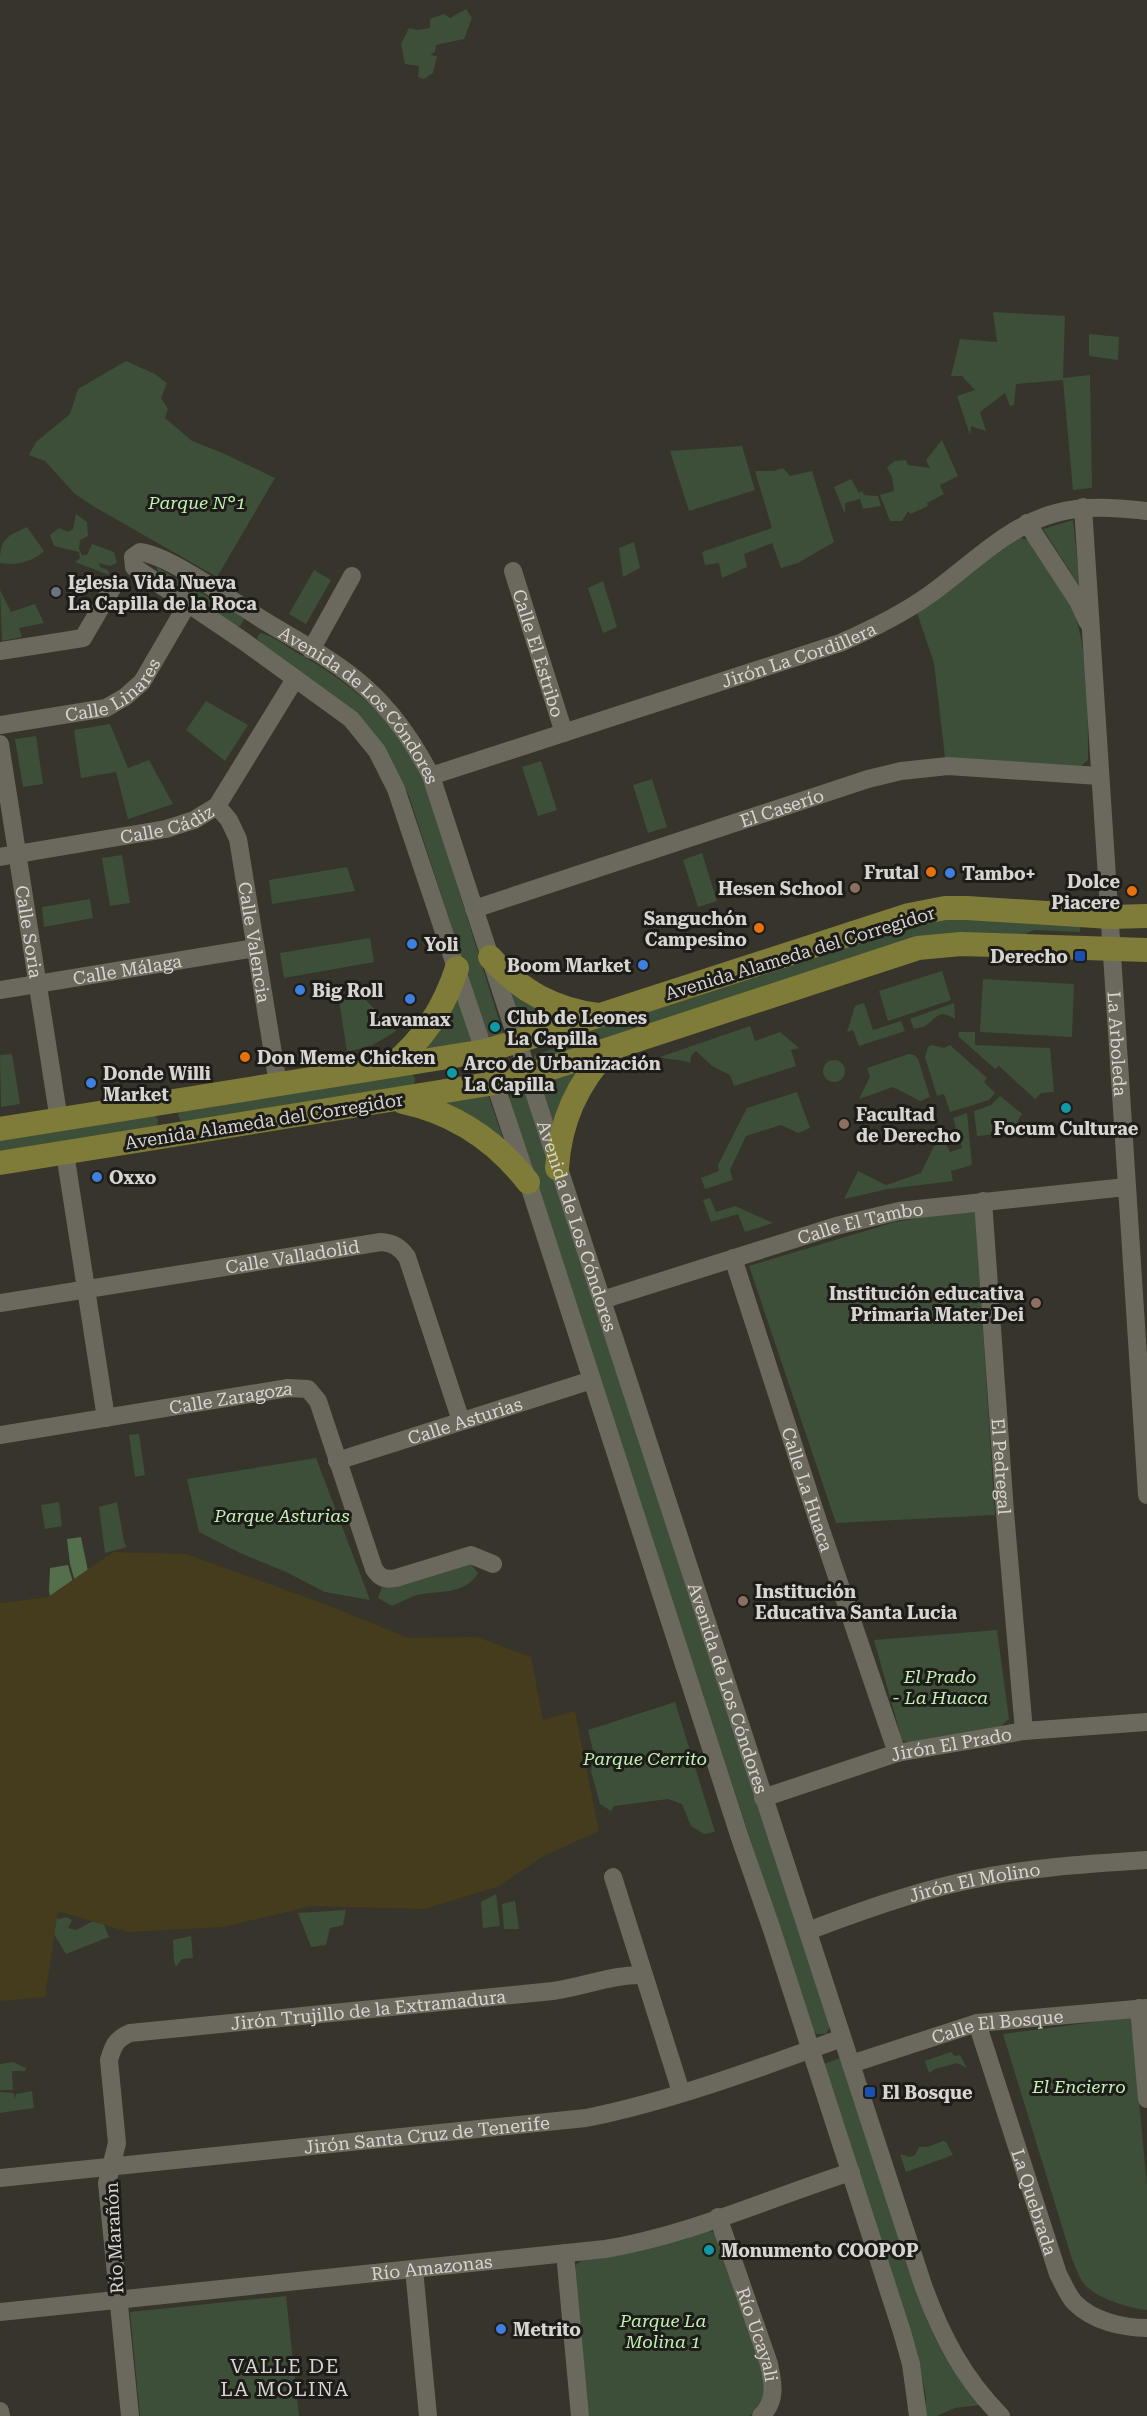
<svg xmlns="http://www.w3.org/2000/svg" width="1147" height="2416" font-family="'Roboto Serif',serif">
<rect width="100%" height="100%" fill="#37342b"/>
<!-- green -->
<path fill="#3d4f38" d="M466 9 472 18 464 39 436 45 435 52 430 55 437 56 433 73 424 79 418 77 419 66 405 64 401 44 409 28 418 30 430 28V19L444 14 450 18Z
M993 312 1065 316 1063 378 1090 375 1092 488 1073 490 1063 380 1016 384 1014 405 1010 406 1005 393 980 412 986 431 971 426 970 435 957 396 975 390 962 376H951L960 339 997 342Z
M1089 334 1119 337 1118 360 1089 356Z
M126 361 155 374 167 383 161 398 168 409 165 418 192 441 225 454 275 478 217 577 93 506 75 494 45 461 29 455 36 442 70 414 78 389Z
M942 440 958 476 940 485 944 494 927 503 928 506 910 514 908 511 902 521H890L880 495 894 491 892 477 887 467 895 461 906 460 908 465 930 468 926 460Z
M742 446 755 490 689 511 670 451Z
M783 468 790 476 812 471 834 542 798 563 781 568 772 543 744 554 747 567 722 578 719 563 705 565 702 552 772 528 755 471H774Z
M851 479 859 493 862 491 864 495 878 496 881 506 863 509 860 499 845 503V514L834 487Z
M76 514 87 522 88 536 80 540 79 549 82 555H87L92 544 114 552 117 563 110 566 99 563 100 567 108 570 109 575 75 562 80 558 79 552 54 546 50 535 59 528 68 532 73 529Z
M1073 520 1080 587 1043 529Z
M27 527 44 551C32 562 16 566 0 563 0 538 6 537 27 527Z
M1017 537 1028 540C1040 559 1062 585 1071 605 1089 647 1088 714 1088 760L1081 766 945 757 934 663 917 613Z
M634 542 640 568 623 577 619 548Z
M157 567 243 617 244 620 240 626H234L211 608 158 573Z
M314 570 331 580 306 624 289 614Z
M603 581 617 627 603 633 588 588Z
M0 590 11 612 35 604 44 623 19 628 22 637 2 641Z
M260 633C274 636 288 648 301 655 364 691 400 726 429 795L503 1033 490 1037 487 1034 409 796 385 749 282 658 260 642 257 638Z
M206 701 248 725 225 761 186 730Z
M110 724 128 768 149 760 173 804 128 819 116 772 81 778 74 730Z
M36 736 43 784 23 787 15 739Z
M541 761 557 810 538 816 522 767Z
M652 779 667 827 648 833 633 785Z
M702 853 717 901 698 907 683 860Z
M122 855 130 903 110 906 102 858Z
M347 867 355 891 272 904 269 880Z
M90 899 93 918 44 927 42 907Z
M935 917 1080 922V932L1034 930 1019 937 956 933 543 1063 532 1061 535 1055 583 1038 589 1029Z
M370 938 374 962 284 978 280 953Z
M942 971 951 1000 888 1021 879 991Z
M983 979 1074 984 1072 1037 980 1032Z
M513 992 561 1015 523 1032 511 996Z
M359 993 396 1031 373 1045 347 1052 339 1000Z
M458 997 471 1042 426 1051 425 1045Z
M864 1003 873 1030 901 1021 905 1031 859 1046 853 1030 847 1032 855 1006Z
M954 1003 955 1019C941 1010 938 1015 928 1024 925 1027 918 1028 914 1029L910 1019Z
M750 1026 755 1041 780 1032 799 1048 791 1050 796 1066 734 1086 730 1075 712 1066 696 1051 691 1056 690 1063C680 1058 671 1061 660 1057Z
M959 1032H975V1045L1050 1048 1054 1092 1041 1093 1035 1099 999 1066 995 1069 958 1036Z
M932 1045 944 1048 950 1045 987 1078 984 1082 995 1093 989 1100 950 1112 944 1094 937 1096 925 1057 928 1047Z
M12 1054 20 1104 1 1107 0 1055Z
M909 1054 914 1055 918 1059 930 1097 920 1101 893 1087 859 1099 870 1077 867 1068Z
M823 1071a11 11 0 1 1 22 0a11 11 0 1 1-22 0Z
M578 1069 553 1123 540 1083Z
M412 1073 415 1079 414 1086 182 1124 178 1115 180 1109Z
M518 1090 526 1095 829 2024V2029L826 2034H816L812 2029 509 1099 511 1094Z
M797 1092 810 1128 798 1133 781 1125 746 1136 730 1170 733 1180 705 1189 701 1178 719 1171 718 1165 747 1108Z
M488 1095 504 1141 435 1102Z
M1000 1096 1022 1114 1018 1120 1019 1132 977 1136 974 1111 991 1105Z
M967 1113 972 1165 951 1171 953 1181 888 1189 844 1199 858 1171 886 1185 921 1173 934 1146 945 1142 950 1152 962 1148 953 1118Z
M155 1115 158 1120 157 1127 0 1155V1137Z
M710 1198 716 1212 735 1206 773 1223 745 1232 738 1214 711 1222 703 1200Z
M975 1209 995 1515 836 1523 749 1266 895 1222Z
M139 1434 145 1475 135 1477 129 1435Z
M316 1458 370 1600 325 1592 286 1572 240 1553 199 1532 187 1479Z
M59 1502 62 1526 45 1529 41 1505Z
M117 1502 124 1542 127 1547 105 1553 99 1507Z
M470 1563 478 1573C463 1597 438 1589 414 1596 406 1599 399 1603 392 1606L378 1598 384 1581Z
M997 1630 1009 1719 1001 1726 911 1744 902 1740 874 1640Z
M675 1702 715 1832 704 1834 691 1826 682 1804 668 1799 614 1806 611 1811 600 1804 591 1771 594 1755 588 1730Z
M496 1894 500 1926 483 1928 481 1902Z
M515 1901 519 1929H504L502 1904Z
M346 1910 343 1925 330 1928 326 1945 311 1947 298 1913Z
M43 1916 60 1919 66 1917 72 1920 68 1928 76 1930 101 1917 109 1937 66 1954Z
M191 1936 193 1958 182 1959 176 1967 174 1962 173 1940Z
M1131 2017 1147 2185V2310C1129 2308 1098 2299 1085 2285 1079 2279 1076 2267 1072 2259L1003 2034Z
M951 2052 955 2056 960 2055 967 2068 957 2063 935 2069 929 2073 925 2061Z
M840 2058 928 2323C941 2353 958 2380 980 2405L955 2408 937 2416H925L926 2397 917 2352 824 2064Z
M13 2062 26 2068 25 2071H12L13 2090H0V2064Z
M32 2091 34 2108 0 2113V2092L14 2093 15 2100 16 2094Z
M943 2141 946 2142 953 2155 906 2172 900 2154 910 2157 915 2155 919 2147H927Z
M707 2230 718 2234 764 2373 766 2397 757 2411 749 2416H589L575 2271 576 2265 582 2260Z
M286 2296 299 2416H140L130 2312Z"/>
<!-- forest -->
<path fill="#536f4b" d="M81 1537 91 1586 77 1589 70 1564 67 1539Z
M68 1565 75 1589 59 1638 49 1591 50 1568Z"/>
<!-- sand -->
<path fill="#443c1c" d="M113 1552 186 1554 322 1603 408 1638 477 1637 531 1657 543 1720 575 1711 599 1831 544 1856 497 1887 424 1909 312 1906 223 1927 128 1932 58 1911 45 1997 0 2001V1603L48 1597Z"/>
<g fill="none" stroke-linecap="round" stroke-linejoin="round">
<!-- minor -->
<g stroke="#6b695e" stroke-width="18">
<path id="s1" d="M1083 507 1147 1495"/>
<path d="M1027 523 1078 601 1087 621"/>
<path id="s2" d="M513 571 564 733"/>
<path d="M311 650 352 576"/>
<path d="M0 651 83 638 114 585"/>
<path id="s3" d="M0 725 106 708 125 697 142 682 188 603"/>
<path id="s4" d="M0 744 59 1120"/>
<path id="s5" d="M431 776 840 643C872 629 901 615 929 595 970 566 1006 526 1056 513 1086 505 1116 508 1147 511"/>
<path id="s6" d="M217 806 229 820 238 839 278 1084"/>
<path id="s7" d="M0 857 166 829 194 820 217 806 295 679"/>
<path id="s8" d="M474 909 868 779 901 771 948 766 1099 776"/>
<path id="s9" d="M0 990 255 948"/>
<path d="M65 1153 106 1418"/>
<path id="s10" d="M983 1201 1005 1512 1024 1731"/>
<path id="s11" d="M733 1258 818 1521 897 1753"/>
<path id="s12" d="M602 1300 836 1226 899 1211 1126 1187"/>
<path id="s13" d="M0 1303 381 1242C393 1243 400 1247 407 1257L461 1421"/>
<path id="s14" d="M0 1435 288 1388 308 1389 318 1401 374 1569C380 1578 385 1580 396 1578L471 1555 493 1564"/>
<path id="s15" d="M337 1461 592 1380"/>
<path id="s16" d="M763 1798 897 1753 1024 1731 1147 1722"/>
<path d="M613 1877 681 2092"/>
<path id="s17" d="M808 1931C858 1912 908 1894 961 1882 1022 1868 1084 1864 1147 1860"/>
<path d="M1139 2008 1147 2099"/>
<path id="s18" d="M977 2023 1058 2274C1063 2283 1068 2296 1075 2303 1093 2321 1123 2328 1147 2328"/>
<path id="s19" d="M851 2064 977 2023 1147 2008"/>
<path id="s20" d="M0 2178 586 2118C671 2101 760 2068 842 2038"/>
<path id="s21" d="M718 2217 769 2364C773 2383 777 2401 761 2416"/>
<path d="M565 2253 580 2416"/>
<path d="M414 2269 428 2416"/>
<path id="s22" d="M0 2312 605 2249C690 2235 769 2198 851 2172"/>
<path d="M0 2411 1 2416"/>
<path id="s23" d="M130 2416 107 2183 117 2143 109 2060C113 2046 116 2039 130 2033L553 1991C583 1987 613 1974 643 1975"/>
<path id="s24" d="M918 2416 911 2364 902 2332 772 1930 740 1838 528 1182 396 789 377 751 351 719 242 640 134 567 133 557 140 552C169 555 235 603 263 620 297 641 337 661 366 688 394 713 414 743 431 776L923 2285C941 2335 963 2378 1001 2416"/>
</g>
<!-- major -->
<path stroke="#7e7c38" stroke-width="24" d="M490 957C520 991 554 1009 598 1015
M391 1066C424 1039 444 1008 457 968
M403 1102C455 1113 496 1141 528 1182
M0 1129 485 1051 551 1031 909 915 945 908H967L1110 917 1147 916
M0 1163 495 1083 545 1070 918 948 961 944 1147 950
M557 1168C560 1121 577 1083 609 1050"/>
</g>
<!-- markers -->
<circle fill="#6b7280" stroke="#1d1c18" stroke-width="2" cx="56" cy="592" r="6"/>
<g fill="#e8710a" stroke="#1d1c18" stroke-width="2">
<circle cx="931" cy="872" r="6"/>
<circle cx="1132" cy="891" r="6"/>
<circle cx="759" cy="928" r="6"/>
<circle cx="245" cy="1057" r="6"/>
</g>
<g fill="#3f7fe0" stroke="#1d1c18" stroke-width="2">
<circle cx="950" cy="873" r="6"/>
<circle cx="412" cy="944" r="6"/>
<circle cx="643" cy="965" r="6"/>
<circle cx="300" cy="990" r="6"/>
<circle cx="410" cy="999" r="6"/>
<circle cx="91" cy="1083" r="6"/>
<circle cx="97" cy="1177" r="6"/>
<circle cx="501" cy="2329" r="6"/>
</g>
<g fill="#8d6e63" stroke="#1d1c18" stroke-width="2">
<circle cx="855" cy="888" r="6"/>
<circle cx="844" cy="1124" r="6"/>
<circle cx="1036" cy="1303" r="6"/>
<circle cx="743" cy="1601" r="6"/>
</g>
<g fill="#1a4fb4" stroke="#1d1c18" stroke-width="2">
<rect x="1074" y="950" width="12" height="12" rx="3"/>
<rect x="864" y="2086" width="12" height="12" rx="3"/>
</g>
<g fill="#0f9aa8" stroke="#1d1c18" stroke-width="2">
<circle cx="495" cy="1027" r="6"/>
<circle cx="452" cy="1073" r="6"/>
<circle cx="1066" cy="1108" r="6"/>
<circle cx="709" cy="2250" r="6"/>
</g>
<g text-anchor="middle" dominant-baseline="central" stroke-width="6" stroke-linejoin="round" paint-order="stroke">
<!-- park labels -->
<g font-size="18" font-style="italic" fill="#c1f1b4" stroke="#1d1c18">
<text x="197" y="502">Parque N°1</text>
<text x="282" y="1515">Parque Asturias</text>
<text x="940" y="1676">El Prado<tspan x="940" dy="21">- La Huaca</tspan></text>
<text x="645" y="1758">Parque Cerrito</text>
<text x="1079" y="2086">El Encierro</text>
<text x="663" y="2320">Parque La<tspan x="663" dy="21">Molina 1</tspan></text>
</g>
<!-- poi labels -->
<g font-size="18" font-weight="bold" fill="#d7d5cf" stroke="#1d1c18" text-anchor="start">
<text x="68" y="582">Iglesia Vida Nueva<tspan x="68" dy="21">La Capilla de la Roca</tspan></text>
<text x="919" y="872" text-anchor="end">Frutal</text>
<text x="962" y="873">Tambo+</text>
<text x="1120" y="881" text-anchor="end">Dolce<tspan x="1120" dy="21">Piacere</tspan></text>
<text x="843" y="888" text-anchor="end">Hesen School</text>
<text x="747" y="918" text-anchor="end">Sanguchón<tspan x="747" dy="21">Campesino</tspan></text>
<text x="424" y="944">Yoli</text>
<text x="1068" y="956" text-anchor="end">Derecho</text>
<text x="631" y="965" text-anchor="end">Boom Market</text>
<text x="312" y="990">Big Roll</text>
<text x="507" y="1017">Club de Leones<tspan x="507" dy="21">La Capilla</tspan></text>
<text x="410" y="1019" text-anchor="middle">Lavamax</text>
<text x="257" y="1057">Don Meme Chicken</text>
<text x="464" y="1063">Arco de Urbanización<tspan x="464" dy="21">La Capilla</tspan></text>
<text x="103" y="1073">Donde Willi<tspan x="103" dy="21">Market</tspan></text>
<text x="856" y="1114">Facultad<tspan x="856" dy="21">de Derecho</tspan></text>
<text x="1066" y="1128" text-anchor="middle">Focum Culturae</text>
<text x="109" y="1177">Oxxo</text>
<text x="1024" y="1293" text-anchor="end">Institución educativa<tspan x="1024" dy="21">Primaria Mater Dei</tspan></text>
<text x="755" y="1591">Institución<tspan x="755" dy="21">Educativa Santa Lucia</tspan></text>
<text x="882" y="2092">El Bosque</text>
<text x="721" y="2250">Monumento COOPOP</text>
<text x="513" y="2329">Metrito</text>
</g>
<!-- street labels -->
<g font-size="18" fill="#d7d5cf" stroke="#1d1c18">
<text stroke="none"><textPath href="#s2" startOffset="86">Calle El Estribo</textPath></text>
<text stroke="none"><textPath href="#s5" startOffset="387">Jirón La Cordillera</textPath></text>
<text stroke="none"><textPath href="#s3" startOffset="122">Calle Linares</textPath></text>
<text stroke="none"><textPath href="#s24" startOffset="2349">Avenida de Los Cóndores</textPath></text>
<text stroke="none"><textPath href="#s8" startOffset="324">El Caserío</textPath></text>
<text stroke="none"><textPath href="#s7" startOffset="170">Calle Cádiz</textPath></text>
<text stroke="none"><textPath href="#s4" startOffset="190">Calle Soria</textPath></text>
<text stroke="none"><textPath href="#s6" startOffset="144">Calle Valencia</textPath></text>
<text transform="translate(800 953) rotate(-17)">Avenida Alameda del Corregidor</text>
<text stroke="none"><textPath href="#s9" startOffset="129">Calle Málaga</textPath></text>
<text stroke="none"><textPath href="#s1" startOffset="538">La Arboleda</textPath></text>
<text transform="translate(264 1121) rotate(-9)">Avenida Alameda del Corregidor</text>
<text stroke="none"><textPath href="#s12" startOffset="270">Calle El Tambo</textPath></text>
<text stroke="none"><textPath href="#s24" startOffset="2925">Avenida de Los Cóndores</textPath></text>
<text stroke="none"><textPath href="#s13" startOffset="296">Calle Valladolid</textPath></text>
<text stroke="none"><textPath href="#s14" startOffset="234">Calle Zaragoza</textPath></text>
<text stroke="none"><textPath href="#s15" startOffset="134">Calle Asturias</textPath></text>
<text stroke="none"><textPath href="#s10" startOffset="266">El Pedregal</textPath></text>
<text stroke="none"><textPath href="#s11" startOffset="243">Calle La Huaca</textPath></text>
<text stroke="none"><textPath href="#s24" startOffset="3411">Avenida de Los Cóndores</textPath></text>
<text stroke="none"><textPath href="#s16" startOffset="196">Jirón El Prado</textPath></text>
<text stroke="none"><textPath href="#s17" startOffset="174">Jirón El Molino</textPath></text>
<text stroke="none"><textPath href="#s23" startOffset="634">Jirón Trujillo de la Extramadura</textPath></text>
<text stroke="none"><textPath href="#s19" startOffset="152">Calle El Bosque</textPath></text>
<text stroke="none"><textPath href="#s20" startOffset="429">Jirón Santa Cruz de Tenerife</textPath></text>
<text stroke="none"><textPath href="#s18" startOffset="188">La Quebrada</textPath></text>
<text transform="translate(114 2238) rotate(-93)">Río Marañón</text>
<text stroke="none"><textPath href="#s22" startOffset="434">Río Amazonas</textPath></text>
<text stroke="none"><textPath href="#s21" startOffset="124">Río Ucayali</textPath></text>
</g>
<!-- neighbourhood labels -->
<g font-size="20" letter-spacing="1.5" fill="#d7d5cf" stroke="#1d1c18">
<text x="285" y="2366">VALLE DE<tspan x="285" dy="23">LA MOLINA</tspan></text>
</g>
</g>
</svg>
